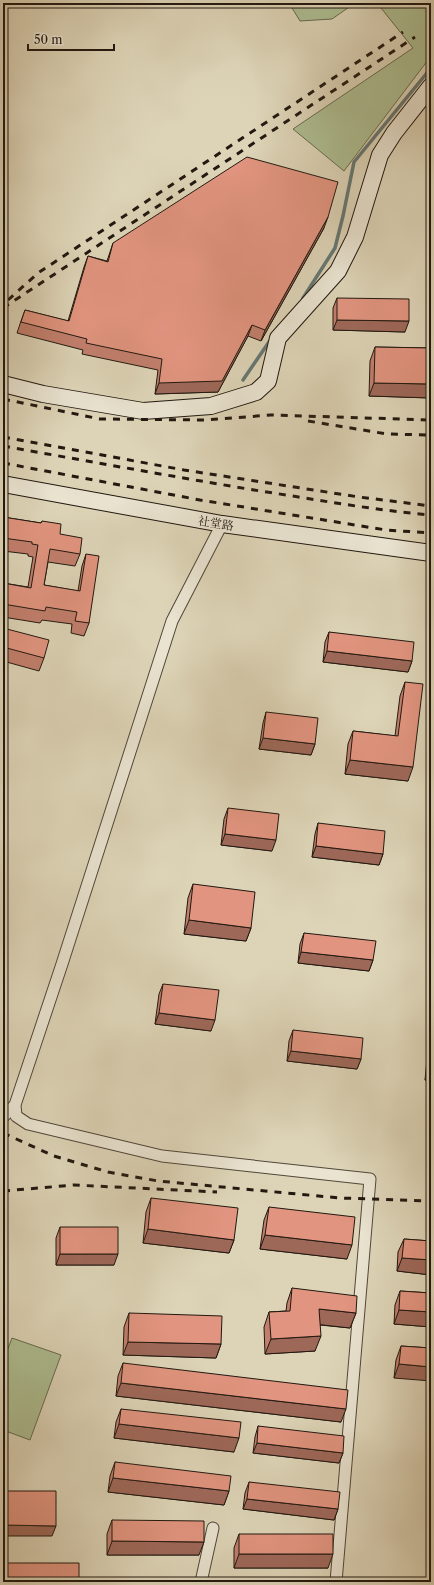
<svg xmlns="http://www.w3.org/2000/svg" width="434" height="1585" font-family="'Libre Caslon Text','Noto Serif SC',serif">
<rect width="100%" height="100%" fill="#ddd4b7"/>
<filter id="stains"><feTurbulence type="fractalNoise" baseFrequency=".005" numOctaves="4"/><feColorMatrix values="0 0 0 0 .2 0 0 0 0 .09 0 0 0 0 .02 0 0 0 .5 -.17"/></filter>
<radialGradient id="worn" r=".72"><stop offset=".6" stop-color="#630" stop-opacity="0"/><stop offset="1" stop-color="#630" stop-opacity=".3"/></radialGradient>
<!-- green -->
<path fill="#adbd91" stroke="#676a50" d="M289 3H355L332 19 300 21Z
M377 3H427L431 7V56L344 171 293 129 413 48Z
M12 1338 61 1355 30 1440 3 1430V1361Z"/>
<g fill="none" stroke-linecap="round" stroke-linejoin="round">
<!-- stream -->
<path stroke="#667773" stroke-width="3.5" d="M303 298 335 248 343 216 354 162 431 68
M243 380 271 339"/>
<defs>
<path id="street" d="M222 524 172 621 62 964 15 1105 16 1116 28 1124 162 1156 370 1179 336 1582
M3 1117 15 1105
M201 1582 213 1528"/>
<path id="secondary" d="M3 384 43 394 143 411 211 406 256 392 268 381 278 338 338 271 355 237 380 155 394 133 431 86
M3 484 222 524 431 553"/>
</defs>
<!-- street casing -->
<use href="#street" stroke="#50473a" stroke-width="13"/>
<!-- secondary casing -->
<use href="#secondary" stroke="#211810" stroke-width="18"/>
<!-- street -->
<use href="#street" stroke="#e9e3d0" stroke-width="11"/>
<!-- secondary -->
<use href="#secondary" stroke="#e9e3d0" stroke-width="16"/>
<!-- rail -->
<path stroke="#211810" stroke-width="3" stroke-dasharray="7 7" stroke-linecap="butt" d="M8 300 38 273 403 32
M3 308 415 37
M3 399 100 419 206 420 271 415 431 420
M308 421 387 434 431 435
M3 437 184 470 359 497 431 506
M3 446C87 461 170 476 254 490 313 499 372 510 431 515
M3 463 200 500 386 530 431 533
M3 1133 54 1156 108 1172 158 1181 340 1198 431 1201
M3 1191 74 1185 217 1192"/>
</g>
<!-- wall -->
<path fill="#c27f6d" stroke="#211810" d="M324 228 261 341 248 336 218 392 155 394 158 370 82 354 83 350 17 333 21 321 25 310 68 321 84 267 88 256 107 261 113 243Z
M337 298 405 332 333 330V308Z
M375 347 431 348V398L369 396 370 361Z
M3 517 41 523 42 521 60 534 80 554 75 566 48 562 44 585 78 591 82 566 86 554 89 623 84 636 71 633 72 624 42 620 40 623 3 617V583L28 587 33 557 28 556V554L3 551Z
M3 628 44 658 39 671 3 661Z
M329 632 412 661 408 672 323 662 325 642Z
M405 682 408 781 345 774 348 744 353 731 395 736 400 696Z
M266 712 315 744 311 755 259 749 263 723Z
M228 808 272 851 221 845 224 819Z
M318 823 383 854 379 865 312 857 315 834Z
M193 884 251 928 246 941 184 934 188 898Z
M304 933 373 960 369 971 298 963 300 944Z
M163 984 211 1031 155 1024 159 994Z
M293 1030 361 1059 357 1069 287 1061 289 1041Z
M431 1049V1081L425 1080 427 1059Z
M151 1198 234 1240 229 1253 143 1243 146 1212Z
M269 1207 347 1259 260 1249 264 1220Z
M60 1227 114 1265H56V1238Z
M404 1239 431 1241V1275L397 1271 398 1252Z
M292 1288 356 1313 350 1328 320 1325 315 1351 265 1354 264 1327 269 1312 286 1311 287 1303Z
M400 1291 431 1293V1327L394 1324 395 1305Z
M129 1313 221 1344 216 1358 123 1355 124 1327Z
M401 1346 431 1348 394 1378 396 1360Z
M123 1363 341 1422 116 1396 118 1376Z
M121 1409 234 1452 114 1438 116 1422Z
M258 1426 343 1453 339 1463 253 1453 255 1437Z
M115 1462 229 1491 224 1505 108 1492 110 1476Z
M249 1482 338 1509 334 1520 243 1509 245 1493Z
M112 1520 199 1555H107V1534Z
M239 1534 328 1568H234V1548Z"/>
<!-- shaded-wall -->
<path fill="#9e6859" stroke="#211810" d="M328 217 324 228 261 341 265 330Z
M337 320 409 321 405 332 333 330Z
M252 325 248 336 218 392 155 394 159 383Z
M374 383 431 384V398L369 396Z
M327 651 412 661 408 672 323 662Z
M263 738 315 744 311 755 259 749Z
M350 760 413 767 408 781 345 774Z
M225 834 276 840 272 851 221 845Z
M316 846 383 854 379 865 312 857Z
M189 920 251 928 246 941 184 934Z
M301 952 373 960 369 971 298 963Z
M159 1013 215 1020 211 1031 155 1024Z
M291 1051 361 1059 357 1069 287 1061Z
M429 1069H431V1081L425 1080Z
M148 1229 234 1240 229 1253 143 1243Z
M265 1235 352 1245 347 1259 260 1249Z
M60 1254H118L114 1265H56Z
M402 1258 431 1260V1275L397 1271Z
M319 1309 356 1313 350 1328 314 1324Z
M399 1310 431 1312V1327L394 1324Z
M321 1336 315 1351 265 1354 271 1339Z
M128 1342 221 1344 216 1358 123 1355Z
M399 1364 431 1367V1381L394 1378Z
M121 1383 346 1409 341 1422 116 1396Z
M119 1424 239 1438 234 1452 114 1438Z
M257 1443 343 1453 339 1463 253 1453Z
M113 1478 229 1491 224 1505 108 1492Z
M247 1499 338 1509 334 1520 243 1509Z
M3 1525 56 1526 52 1536H3Z
M112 1541 204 1542 199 1555H107Z
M239 1554H333L328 1568H234Z"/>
<!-- building -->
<path fill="#e1947f" stroke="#211810" d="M247 157 338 182 328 217 265 330 252 325 222 381 159 383 162 359 86 343 87 339 21 322 25 310 69 321 88 256 108 262 113 243Z
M337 298 409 299V321L337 320Z
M375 347 431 348V384L374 383Z
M3 517 41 523 42 521 61 524 60 534 82 538 80 554 50 549 44 585 80 591 86 554 99 556 89 623 75 621 77 612 46 607 45 611 3 604V583L31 588 38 545 32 544V542L3 538Z
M3 628 49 640 44 658 3 647Z
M329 632 414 642 412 661 327 651Z
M405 682 423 684 413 767 350 760 353 731 398 736Z
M266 712 318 718 315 744 263 738Z
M228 808 279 814 276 840 225 834Z
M318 823 385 831 383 854 316 846Z
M193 884 255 892 251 928 189 920Z
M304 933 376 941 373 960 301 952Z
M163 984 219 990 215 1020 159 1013Z
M293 1030 363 1038 361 1059 291 1051Z
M431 1050V1069H429Z
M151 1198 238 1208 234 1240 148 1229Z
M269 1207 355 1217 352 1245 265 1235Z
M60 1227H118V1254H60Z
M404 1239 431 1241V1260L402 1258Z
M292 1288 357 1296 356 1313 319 1309 321 1336 271 1339 269 1312 290 1311Z
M400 1291 431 1293V1312L399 1310Z
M129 1313 222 1316 221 1344 128 1342Z
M401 1346 431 1348V1367L399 1364Z
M123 1363 348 1390 346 1409 121 1383Z
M121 1409 241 1422 239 1438 119 1424Z
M258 1426 344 1436 343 1453 257 1443Z
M115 1462 231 1476 229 1491 113 1478Z
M249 1482 340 1492 338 1509 247 1499Z
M3 1491H56V1526L3 1525Z
M112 1520 204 1521V1542L112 1541Z
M239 1534H333V1554H239Z
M3 1563H79V1582H3Z"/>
<g text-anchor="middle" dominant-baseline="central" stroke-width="3.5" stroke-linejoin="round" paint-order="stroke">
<!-- street labels -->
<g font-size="12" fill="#211810" stroke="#e9e3d0">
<text transform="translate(216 523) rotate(9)">社堂路</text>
</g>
</g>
<!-- margin -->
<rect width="434" height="1585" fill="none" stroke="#ddd4b7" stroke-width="16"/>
<rect x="4" y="4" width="426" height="1577" fill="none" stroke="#211810" stroke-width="2"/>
<rect x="8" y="8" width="418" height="1569" fill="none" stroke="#211810"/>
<!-- scale -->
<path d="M28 44v6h86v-6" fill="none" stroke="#211810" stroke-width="2"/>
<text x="34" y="44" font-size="12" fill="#211810" stroke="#e9e3d0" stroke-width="3" paint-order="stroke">50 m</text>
<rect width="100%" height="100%" filter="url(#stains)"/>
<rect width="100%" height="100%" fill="url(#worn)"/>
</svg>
